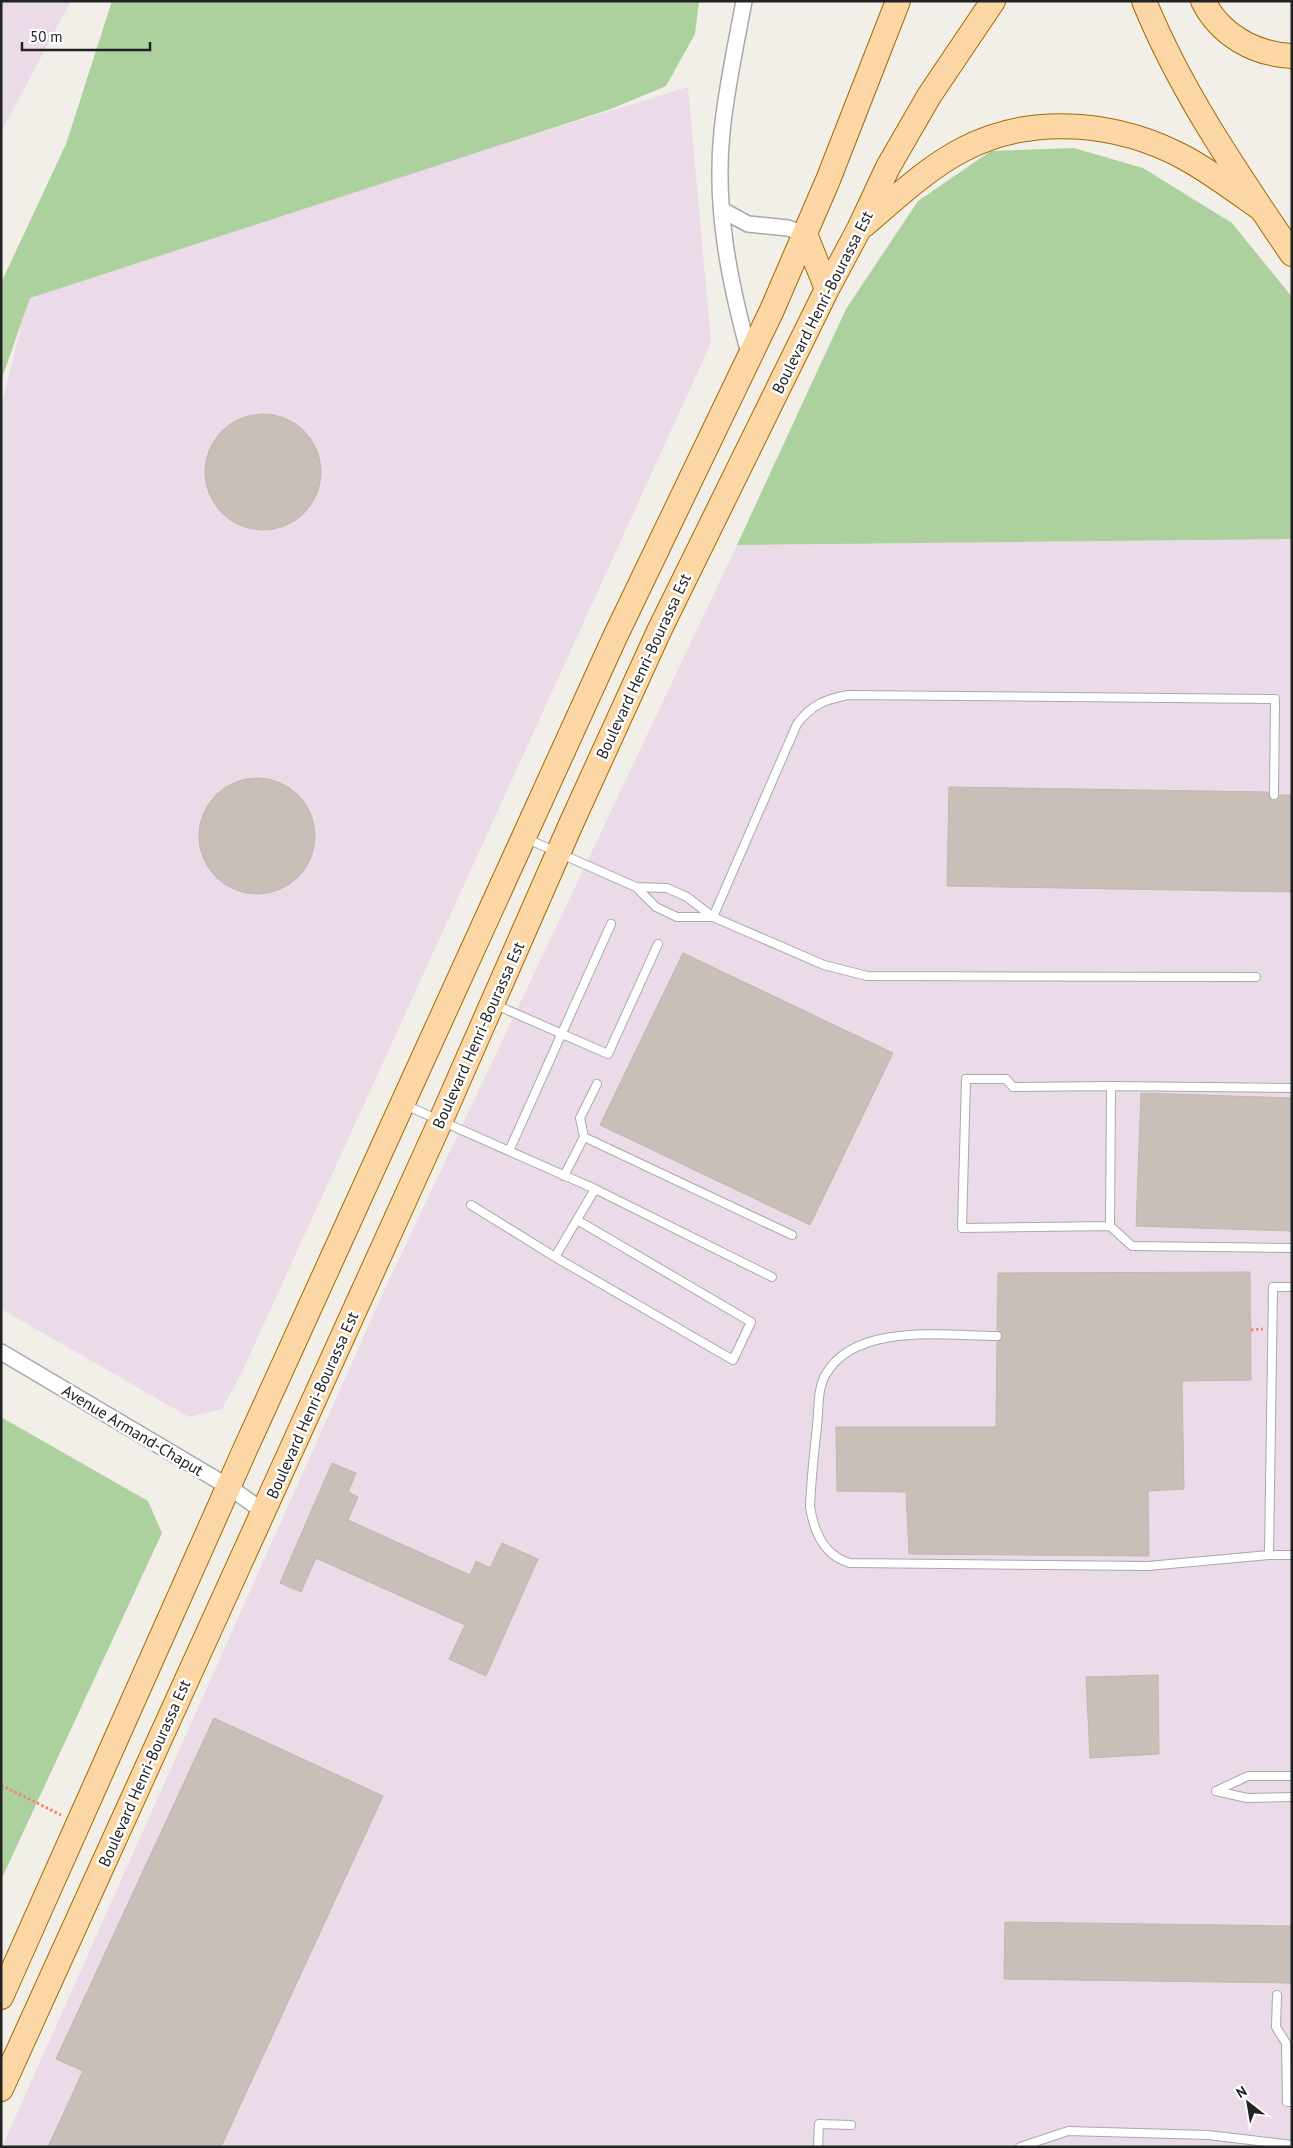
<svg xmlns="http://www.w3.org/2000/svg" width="1293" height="2148" font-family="'PT Sans',sans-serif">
<rect width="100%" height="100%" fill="#f2efe9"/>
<!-- industrial -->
<path fill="#ebdbe8" d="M1 1H71L1 132Z
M688 87 711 343 242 1372 222 1409 189 1417 1 1309V406L31 288Z
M1292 539V2147H2L388 1282 737 545Z"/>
<!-- forest -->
<path fill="#add19e" d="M112 1H699L695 34 666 86 611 109 30 298 1 381V283L66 144Z
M1074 148 1143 168 1232 223 1292 297V539L737 545 846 309 918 201 991 151Z
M1 1417 148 1501 162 1533 1 1880Z"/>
<!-- building -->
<path fill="#c7bfb8" stroke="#c4b6ab" d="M205 472a58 58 0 1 1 116 0a58 58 0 1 1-116 0Z
M199 836a58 58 0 1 1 116 0a58 58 0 1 1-116 0Z
M949 787 1268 792 1269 797 1273 801 1277 800 1280 795H1292V892L947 886Z
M683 953 893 1053 810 1225 600 1125Z
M1141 1093 1292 1098V1231L1136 1226Z
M1250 1272 1251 1380 1182 1381 1184 1489 1148 1491 1149 1556 909 1554 906 1492 837 1491 836 1427H996L997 1342 1002 1339 1003 1336 997 1330 998 1273Z
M332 1463 356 1473 348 1492 358 1497 348 1520 470 1575 476 1561 490 1568 502 1543 538 1559 486 1676 449 1659 465 1625 316 1558 301 1592 280 1583Z
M1158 1675 1159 1754 1090 1758 1086 1677Z
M214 1718 383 1796 221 2147H48L83 2071 56 2059Z
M1005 1922 1292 1926V1983L1004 1979Z"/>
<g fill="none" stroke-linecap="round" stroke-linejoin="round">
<defs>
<path id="service" d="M525 838 636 887 656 907 677 917H713
M636 887 667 888 687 897 713 917 824 965 867 976 1256 977
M713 917 797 724C811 705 826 699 848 695L1275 699 1274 795
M496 1005 608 1054 658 944
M1292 1088 1111 1086 1110 1226 1132 1246 1292 1248
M405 1105 595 1189 772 1277
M584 1137 580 1118 597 1084
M509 1151 611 924
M564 1176 584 1137 792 1235
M471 1205 555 1257
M577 1220 751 1322 733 1360 555 1257 595 1189
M1110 1226 962 1228 966 1079H1006L1013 1087 1111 1086
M1292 1287H1273L1269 1555H1292
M997 1336C947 1336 856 1322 826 1374 817 1389 819 1409 817 1426 814 1453 811 1480 810 1507 814 1532 824 1556 850 1563L1148 1566 1269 1555
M1216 1791 1248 1776H1292
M1216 1791 1247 1798 1292 1797
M1277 1995 1276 2027 1286 2043 1287 2102H1292
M818 2147 819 2124 851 2125
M1020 2147 1068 2131 1208 2135 1292 2145"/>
<path id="minor" d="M744 1C736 45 726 89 722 132 714 208 730 285 750 357
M722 210 748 224 788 228 805 234
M1 1352 229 1487 263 1511"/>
<path id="primary" d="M1144 1C1181 92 1237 173 1292 254
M1203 1C1220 35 1254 54 1292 56
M864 225C896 198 927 168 964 149 1033 113 1120 122 1187 159 1212 173 1236 191 1260 208
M805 234 827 289
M1 1997 243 1454 614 639 772 310 828 180 898 1
M1 2089 441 1120 571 824 659 631 827 289 859 229 888 167 929 96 993 1"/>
</defs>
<!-- service casing -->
<use href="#service" stroke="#a9a9a9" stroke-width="10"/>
<!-- minor casing -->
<use href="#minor" stroke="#a9a9a9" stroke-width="18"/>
<!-- primary casing -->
<use href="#primary" stroke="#a06b00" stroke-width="26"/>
<!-- path -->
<path stroke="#fa8072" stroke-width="3" stroke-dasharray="2.5 2.5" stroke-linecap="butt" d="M1251 1330 1263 1329
M1 1785 61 1815"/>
<!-- service -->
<use href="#service" stroke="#fff" stroke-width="8"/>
<!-- minor -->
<use href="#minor" stroke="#fff" stroke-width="15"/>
<!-- primary -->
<use href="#primary" stroke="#fcd6a4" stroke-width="24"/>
</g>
<g text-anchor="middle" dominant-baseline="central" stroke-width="5" stroke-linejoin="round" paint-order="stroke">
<!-- street labels -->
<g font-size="16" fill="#222" stroke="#fff">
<text transform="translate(822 302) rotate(-63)">Boulevard Henri-Bourassa Est</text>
<text transform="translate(643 666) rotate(-65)">Boulevard Henri-Bourassa Est</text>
<text transform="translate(478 1035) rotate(-66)">Boulevard Henri-Bourassa Est</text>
<text transform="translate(312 1405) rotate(-66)">Boulevard Henri-Bourassa Est</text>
<text transform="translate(133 1430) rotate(31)">Avenue Armand-Chaput</text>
<text transform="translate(144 1773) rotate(-66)">Boulevard Henri-Bourassa Est</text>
</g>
</g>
<!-- border -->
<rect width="1293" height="2148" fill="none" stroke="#222222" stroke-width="5"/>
<!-- north arrow -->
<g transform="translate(1248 2103) rotate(329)" stroke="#ffffff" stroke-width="4" paint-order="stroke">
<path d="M0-4L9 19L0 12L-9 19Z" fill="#222222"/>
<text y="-8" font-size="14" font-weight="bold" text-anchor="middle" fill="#222222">N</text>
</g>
<!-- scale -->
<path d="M22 42v8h128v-8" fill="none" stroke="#222222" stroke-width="2.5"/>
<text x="30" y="42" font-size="15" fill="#222222" stroke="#ffffff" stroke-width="4" paint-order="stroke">50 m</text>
</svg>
